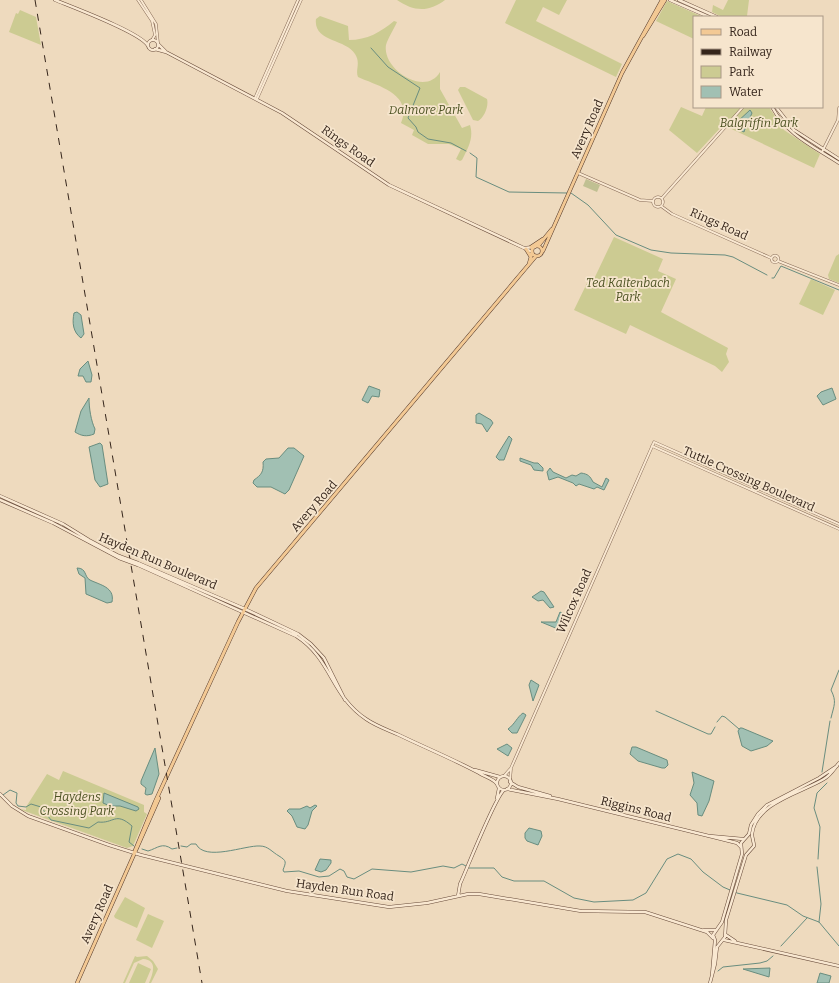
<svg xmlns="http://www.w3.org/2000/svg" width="839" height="983" font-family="Bitter,serif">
<rect width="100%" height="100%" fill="#eedabe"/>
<!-- green -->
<path fill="#cccb92" d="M397 0H445C428 13 413 11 397 0Z
M516 0H567L559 15 543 7 536 21 622 64 616 77 505 23Z
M728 0H749L747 16 759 17H722L712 12 713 5 723 10Z
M667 1 703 17H694V39L656 21Z
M20 10 36 17 41 45 9 32 16 13 18 14Z
M320 16 348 26 349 40C367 40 381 32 394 21L397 22C394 29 388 38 386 45 382 70 426 97 440 72V89L462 128 470 125C474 138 468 148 462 160L460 161 456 159 461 149 449 144H428L412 135 414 130 401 123C413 94 378 86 358 77 355 70 361 63 355 54 346 39 313 42 316 19Z
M460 87H465L487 99C489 106 484 118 478 121L473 120 458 90Z
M681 107 702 116 706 107H769L784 130 820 154 814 168 723 125 697 153 669 130Z
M614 237 663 259 658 271 676 279 661 312 728 348 726 354 729 362 722 372 715 366 630 325 626 334 574 310 588 281 594 279Z
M839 254V283L829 279 828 275 836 256Z
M811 279 835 290 823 315 799 304Z
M63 771 144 805V812L147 814 133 846 127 848 19 809 26 810V807L47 774 59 780Z
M125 897 145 908 137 928 115 918 114 916Z
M148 914 164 921 152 948 136 940Z
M135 956 137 957 147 956 153 961 158 969 151 983H149C153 973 158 960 143 959L134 963 125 983H123Z
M138 963 151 969 145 983H129Z"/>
<!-- cemetery -->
<path fill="#c0c092" d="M586 179 600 185 597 192 583 186Z"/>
<!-- water -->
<path fill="#a1c0b3" stroke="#698d7f" d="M750 110 752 113 745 129 744 132 736 128V123Z
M77 312 81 315 84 334 81 338C73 332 72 323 74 313Z
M88 361 92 375 91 382H86L83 376H78L80 369Z
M369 386 380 390 379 397 372 396 368 403 362 400Z
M832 388 836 399 823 405 817 396 821 392Z
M89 398C89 408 91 421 95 429L94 434C87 437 81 436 75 432L81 411Z
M479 413 491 420 493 423 487 432 482 424 476 423V415Z
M509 436 512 439 504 460H499L496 457Z
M100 443 102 445 108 484 100 487 95 480 89 447Z
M288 448H294L304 456 289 490 285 494 271 487H257L253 483 254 480C261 475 264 472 263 462L266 459 279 458Z
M520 458 534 463H538L543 468V471L534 470 531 465 520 461Z
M550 468 553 472 566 478 572 475 576 476 581 473C588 474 590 476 593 482L602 487 606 478 609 480 604 490 597 487 594 489 579 484 576 486 573 483 558 477 549 480 547 472Z
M77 568C87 568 84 577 90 580 100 585 115 587 112 602L107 603 86 594 85 578 79 574Z
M541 591 544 592 554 607 550 608 543 600 538 601 532 597Z
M560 612 569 617 566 628 558 629 541 622H556Z
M531 680 539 685 533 701 529 685Z
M523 713 526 715 517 733H512L508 729C515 724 517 717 523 713Z
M740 728H742L773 741 767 746 751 751 742 746 738 731Z
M507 744 512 748 508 756 497 749Z
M632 747H636L667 760 668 765 665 768H662L638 761 630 754Z
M155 748 159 774 152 794 147 795 145 794 146 788 141 784V781Z
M692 772 714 781 709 801 702 816 698 815 697 803 690 795 694 783Z
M104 793 138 807 139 809 136 811 120 806H110L103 803Z
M315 805 317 806 312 811 308 825 305 829 297 827 292 816 287 811 289 809H300L307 806 310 808Z
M529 828 541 831 542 836 538 845 527 841 525 838V833Z
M320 859 331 860V863L326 870 321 872 315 870Z
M770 968 769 977 743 969Z
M820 973 831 976 829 983H817Z"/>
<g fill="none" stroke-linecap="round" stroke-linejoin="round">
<!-- stream -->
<path stroke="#698d7f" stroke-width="1" d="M371 48 388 67 420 88 408 118 416 127 418 132 428 139 451 143 466 151
M470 153 477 158 476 177 509 192 567 193
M571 193 588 205 616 235 651 250 671 253 725 255 733 257 767 275
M772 278H774L781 266 839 290
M656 711 708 734H711L715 727
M831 718C834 705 837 702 831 690L839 670
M717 722 722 716 725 717 739 729
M822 772 830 721
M3 795 10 790 17 793 16 803 18 806 26 807 31 804 41 807 51 820 89 828 98 822C114 824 115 811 132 826L129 842 134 846
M181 846 187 847 191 844H196C205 862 245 845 260 846 268 846 272 852 279 856 287 861 286 862 283 870L284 872 299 871 319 877 329 876 340 869 344 871 347 877 354 879 372 869 411 872 443 866 454 868 462 864 466 866
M142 849 148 851C158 848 162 842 172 849L177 848
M818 859 820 827 814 808 817 793 827 783
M817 867 821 904 819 922
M469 868H494L502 877 514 881H544L574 898 594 902 633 900 646 893 667 859 678 854 691 859 703 872 723 887 737 893 787 905 803 916 819 922 839 946
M781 946 807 918
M718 971 723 967 760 963 767 961 773 956"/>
<defs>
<path id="tertiary" d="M138 0 152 21 155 35 152 40
M141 0 156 24 158 43
M255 98 298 0
M257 99 301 0
M822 152 838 120 839 108
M578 173 640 200 653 201
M653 202a5 5 0 1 1 10 0a5 5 0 1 1-10 0Z
M662 198 743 107
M661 206 672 214 771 258
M771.5 259a3.5 3.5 0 1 1 7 0a3.5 3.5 0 1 1-7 0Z
M778 261 839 285
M652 446 839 529
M504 776 511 768 654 442 839 524
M510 780 511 769"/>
<path id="secondary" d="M55 0C72 7 142 33 148 46
M670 0 709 17
M679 0 717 17
M148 45a5 5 0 1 1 10 0a5 5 0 1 1-10 0Z
M158 44 166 52 282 113 389 185 524 248
M155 49 166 52
M772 107C787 135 813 146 839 163
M776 107 794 130 839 159
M532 252 524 248 535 247
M0 496 63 524 89 540 119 556
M0 500 53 523 119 558
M138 563 245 609 298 634 311 644 324 658 345 700
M138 565 296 636C332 659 331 696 366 719 376 726 388 730 399 735 426 748 453 759 479 773 485 777 493 778 497 784
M475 770 500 777
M497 783a7 7 0 1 1 14 0a7 7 0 1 1-14 0Z
M510 782 518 787 550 796
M507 789 558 799 709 836 737 843 741 847
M0 794 12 806 28 816 109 845 141 855 287 891 389 907 427 903 468 894H479L581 911 645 912 707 932 713 938
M497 798 499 788
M710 836 743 839
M458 896 460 884C467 869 495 797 504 790
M704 930H715
M726 935 735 941
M724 940 839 966
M712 975 715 940 713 935 722 922 742 854 741 843 749 834 751 825 758 814 767 805 819 778 837 766
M710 983 715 964 717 947 725 937 726 920 746 855 754 846C754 842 752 838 752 834 756 802 801 793 824 779 831 775 834 769 839 763"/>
<path id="primary" d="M643 36 665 0
M532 251a5 5 0 1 1 10 0a5 5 0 1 1-10 0Z
M538 246 552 229
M531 247 543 239
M526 249 531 257
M543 251 622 73 662 0
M529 264 532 253
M134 853 155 802 238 622 256 588 536 256
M77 983 159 798"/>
</defs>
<!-- tertiary casing -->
<use href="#tertiary" stroke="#866a56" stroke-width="3"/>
<!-- secondary casing -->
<use href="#secondary" stroke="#684b3a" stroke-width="3.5"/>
<!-- primary casing -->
<use href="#primary" stroke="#54392b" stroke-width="4"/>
<!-- tertiary -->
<use href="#tertiary" stroke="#f9e8d1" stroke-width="2"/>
<!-- secondary -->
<use href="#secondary" stroke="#f9e8d1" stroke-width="2.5"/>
<!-- primary -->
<use href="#primary" stroke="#f3c994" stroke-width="3"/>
<!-- rail -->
<path stroke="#35251b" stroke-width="1" stroke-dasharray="7 7" stroke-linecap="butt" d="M35 0 202 983"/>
<defs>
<path id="secondary-bridge" d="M119 556 138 563
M119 558 138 565"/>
</defs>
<!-- secondary-bridge casing -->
<use href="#secondary-bridge" stroke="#684b3a" stroke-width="3.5" stroke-linecap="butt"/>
<!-- secondary-bridge -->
<use href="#secondary-bridge" stroke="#f9e8d1" stroke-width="2.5"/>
</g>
<g text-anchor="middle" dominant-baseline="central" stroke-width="3.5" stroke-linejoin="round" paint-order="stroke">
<!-- park labels -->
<g font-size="12" font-style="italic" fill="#4c5222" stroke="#f6e5cd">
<text x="426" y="110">Dalmore Park</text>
<text x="759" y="123">Balgriffin Park</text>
<text x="628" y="283">Ted Kaltenbach<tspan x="628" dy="14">Park</tspan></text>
<text x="77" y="797">Haydens<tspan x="77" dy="14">Crossing Park</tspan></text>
</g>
<!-- street labels -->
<g font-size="12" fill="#35251b" stroke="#f6e5cd">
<text transform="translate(587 129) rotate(-66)">Avery Road</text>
<text transform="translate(348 146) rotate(35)">Rings Road</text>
<text transform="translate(719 224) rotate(24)">Rings Road</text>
<text transform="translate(749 479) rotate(24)">Tuttle Crossing Boulevard</text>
<text transform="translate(314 506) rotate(-49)">Avery Road</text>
<text transform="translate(158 561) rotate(23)">Hayden Run Boulevard</text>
<text transform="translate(574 601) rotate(-66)">Wilcox Road</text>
<text transform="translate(636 809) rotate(14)">Riggins Road</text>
<text transform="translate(345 890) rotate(8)">Hayden Run Road</text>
<text transform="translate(97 914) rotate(-66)">Avery Road</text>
</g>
</g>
<!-- legend -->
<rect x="693" y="16" width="130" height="92" fill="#f6e5cd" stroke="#a99886"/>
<rect x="701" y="29" width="20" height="6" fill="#f3c994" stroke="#a99886"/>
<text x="729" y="36" font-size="12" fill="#35251b">Road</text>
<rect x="701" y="49" width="20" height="6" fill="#35251b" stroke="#a99886"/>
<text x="729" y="56" font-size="12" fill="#35251b">Railway</text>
<rect x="701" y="66" width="20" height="12" fill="#cccb92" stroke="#a99886"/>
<text x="729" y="76" font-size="12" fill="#35251b">Park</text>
<rect x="701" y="86" width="20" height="12" fill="#a1c0b3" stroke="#a99886"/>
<text x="729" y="96" font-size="12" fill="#35251b">Water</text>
</svg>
